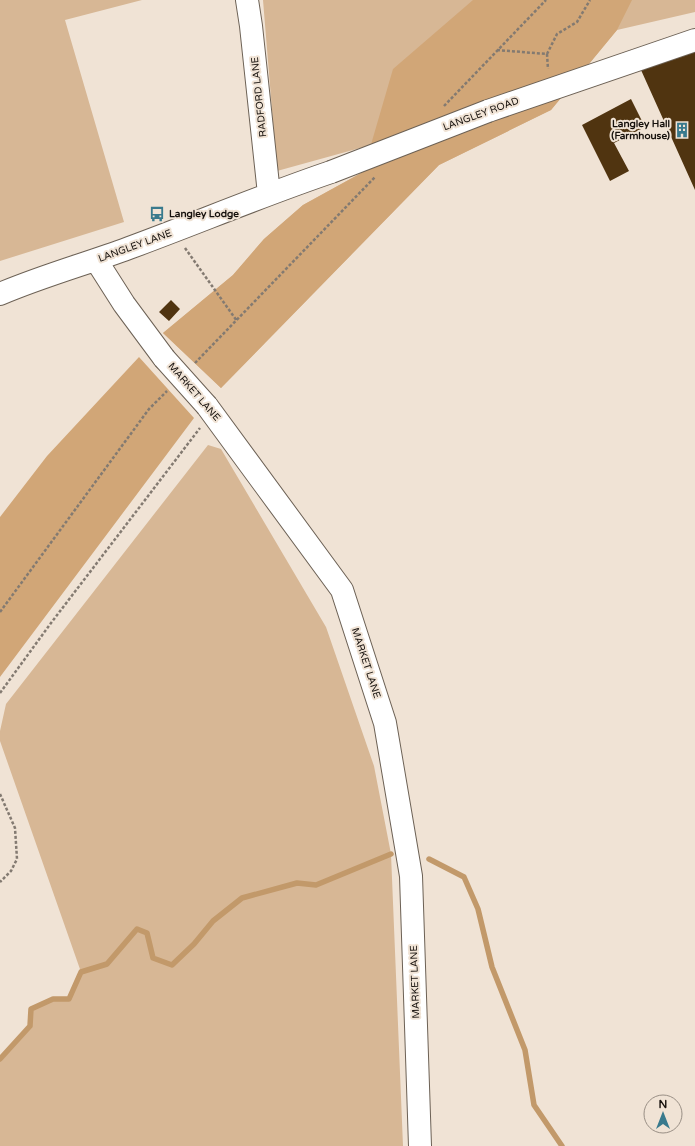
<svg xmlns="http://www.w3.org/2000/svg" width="695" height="1146" font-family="'Varela Round',sans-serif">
<rect width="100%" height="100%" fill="#f0e3d5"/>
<!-- green -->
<path fill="#d7b795" d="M0 0H142L65 20 124 222 0 261Z
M263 0H695V12L617 30 551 110 439 165 221 388 163 333 233 275 264 239 303 205 363 172 371 145 277 171Z
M208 445 221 449 326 627 374 766 391 854 403 1146H0V1059L30 1026 31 1009 53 999H69L81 972 0 741V731L6 704Z"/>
<!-- forest -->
<path fill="#d1a677" d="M473 0H632L617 30 551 110 439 165 221 388 163 333 233 275 264 239 303 205 363 172 393 69Z
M139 357 194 418 0 677V517L47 456Z"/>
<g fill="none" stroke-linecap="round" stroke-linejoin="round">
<!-- stream -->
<path stroke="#c2996a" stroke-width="5.5" d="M429 859 464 877 478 909 492 967 525 1050 534 1105 562 1146
M0 1059 30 1026 31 1009 53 999H69L81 972 107 964 137 929 147 933 153 958 172 965 194 944 213 921 242 898 297 883 316 885 391 854"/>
</g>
<!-- building -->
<path fill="#503410" d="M695 48V190L641 70Z
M631 99 645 127 614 143 629 171 610 181 582 125Z
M171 300 180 309 169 321 159 312Z"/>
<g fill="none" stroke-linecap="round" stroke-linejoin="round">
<defs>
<path id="secondary" d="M247 0 251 26 269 194
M488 111 695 40
M96 260 124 304 164 358
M0 294C42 276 86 264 129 248 197 223 263 195 331 172
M207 406 342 590 385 723 411 876 420 1146"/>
</defs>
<!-- secondary casing -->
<use href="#secondary" stroke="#6c6155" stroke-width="24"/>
<!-- path -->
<path stroke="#837a71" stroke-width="2.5" stroke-dasharray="3 2" stroke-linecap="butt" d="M497 50 547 54 548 69
M547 54 557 34 577 22 590 0
M444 106 546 0
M185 248 237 321
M195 363 375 177
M0 612 149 409 167 391
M0 693 51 623 200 428
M0 794 15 828 17 859 11 871 0 882"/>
<!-- secondary -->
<use href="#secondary" stroke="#fff" stroke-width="22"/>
<defs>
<path id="secondary-bridge" d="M331 172 488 111
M164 358 207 406"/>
</defs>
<!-- secondary-bridge casing -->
<use href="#secondary-bridge" stroke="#6c6155" stroke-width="24" stroke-linecap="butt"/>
<!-- secondary-bridge -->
<use href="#secondary-bridge" stroke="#fff" stroke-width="22"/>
</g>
<!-- icons -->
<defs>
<symbol id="building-bare" viewBox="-9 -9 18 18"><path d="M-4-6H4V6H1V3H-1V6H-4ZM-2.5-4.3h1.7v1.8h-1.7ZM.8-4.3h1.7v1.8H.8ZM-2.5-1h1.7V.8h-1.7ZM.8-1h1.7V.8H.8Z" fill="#397a8d" stroke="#f0e3d5" stroke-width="2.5" paint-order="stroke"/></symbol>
<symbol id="bus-bare" viewBox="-9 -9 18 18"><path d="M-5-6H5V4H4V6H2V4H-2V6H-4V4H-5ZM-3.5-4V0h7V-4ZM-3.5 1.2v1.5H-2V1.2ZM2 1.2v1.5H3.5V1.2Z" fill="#397a8d" stroke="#f0e3d5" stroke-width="2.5" paint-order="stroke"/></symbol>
</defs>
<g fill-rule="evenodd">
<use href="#building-bare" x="671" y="119" width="22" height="22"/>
<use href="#bus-bare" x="146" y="203" width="22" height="22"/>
</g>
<g text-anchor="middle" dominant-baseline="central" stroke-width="4" stroke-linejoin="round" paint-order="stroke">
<!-- street labels -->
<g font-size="10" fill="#16110d" stroke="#f0e3d5">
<text transform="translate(259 97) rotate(-96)">RADFORD LANE</text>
<text transform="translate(481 114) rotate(-20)">LANGLEY ROAD</text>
<text transform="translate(135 246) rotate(-20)">LANGLEY LANE</text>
<text transform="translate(194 392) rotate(49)">MARKET LANE</text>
<text transform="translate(366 663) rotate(72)">MARKET LANE</text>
<text transform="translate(415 982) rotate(-92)">MARKET LANE</text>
</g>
<!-- poi labels -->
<g font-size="10" font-weight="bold" fill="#16110d" stroke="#f0e3d5" text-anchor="end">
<text x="670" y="124">Langley Hall<tspan x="670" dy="12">(Farmhouse)</tspan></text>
<text x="169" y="214" text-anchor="start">Langley Lodge</text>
</g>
</g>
<!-- north arrow -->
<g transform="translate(663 1114)"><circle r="19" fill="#f0e3d5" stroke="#998f85"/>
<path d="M0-3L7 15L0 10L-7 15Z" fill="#397a8d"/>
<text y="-6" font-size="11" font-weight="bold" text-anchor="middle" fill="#16110d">N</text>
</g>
</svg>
